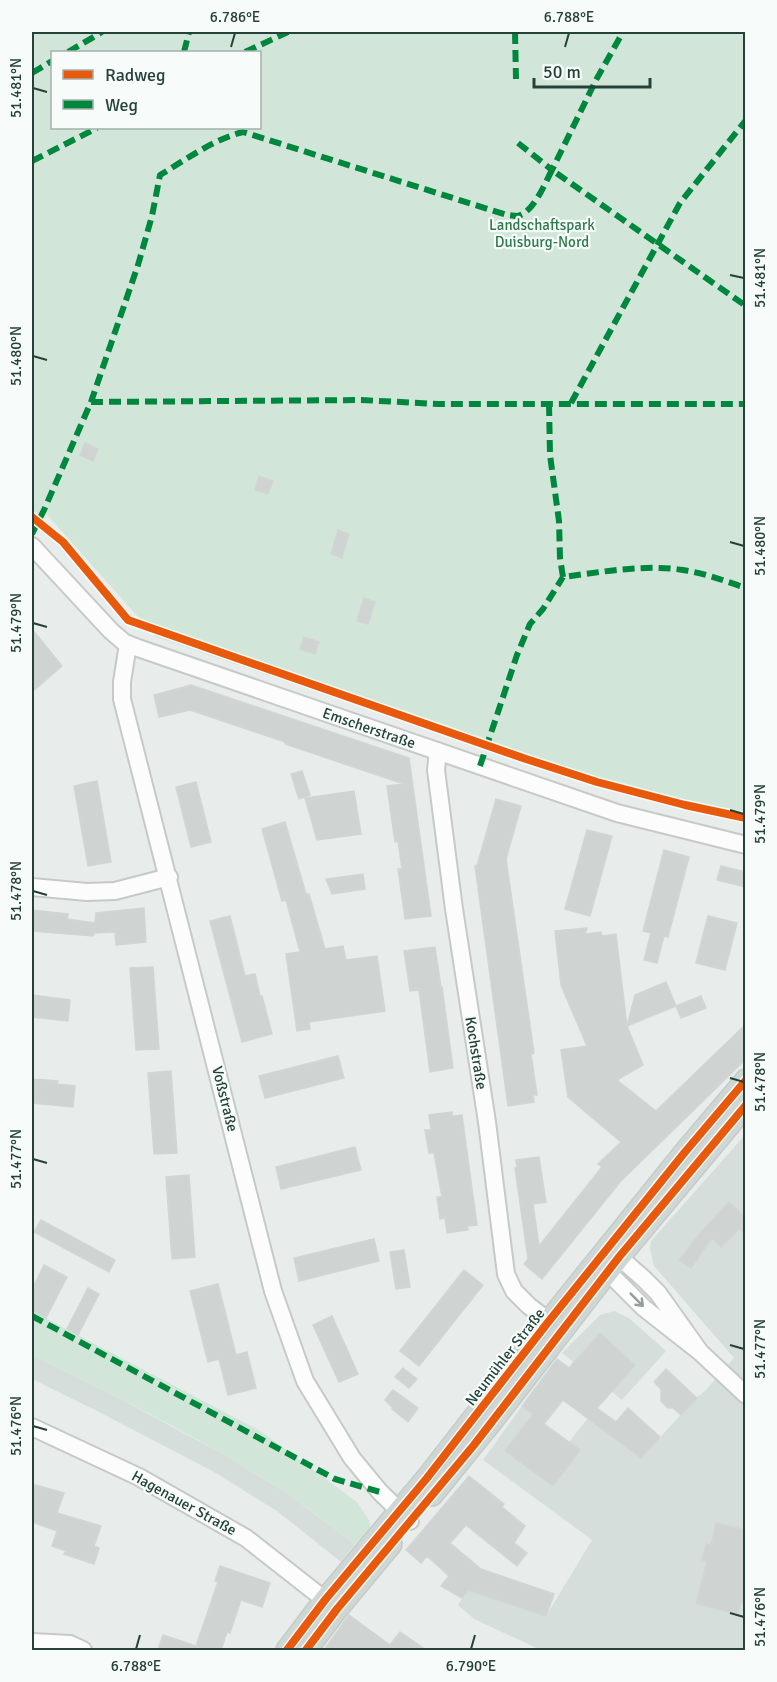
<svg xmlns="http://www.w3.org/2000/svg" width="777" height="1682" font-family="Signika,sans-serif">
<rect width="100%" height="100%" fill="#e8edeb"/>
<!-- built -->
<path fill="#d6dedb" d="M745 1135V1650H541L474 1619 458 1605 468 1589 546 1616 592 1540 483 1460 522 1406 569 1442 588 1418 641 1458 696 1398 706 1390 734 1358 654 1266 650 1249 651 1241Z
M614 1311 629 1318 666 1351 622 1400 562 1353 600 1315Z
M32 1355 111 1394 225 1455 290 1495 355 1544 341 1562 277 1511 214 1472 99 1412 32 1379Z"/>
<!-- green -->
<path fill="#d1e6d8" fill-rule="evenodd" d="M32 32H745V820L521 761 156 637 42 509 35 517 32 513ZM52 52H260V128H52Z
M32 1311 262 1432 357 1502 369 1520 371 1529 355 1544C333 1528 312 1510 289 1495 208 1441 119 1398 32 1355Z"/>
<!-- building -->
<path fill="#cfd4d2" stroke="#d1d6d4" stroke-width="1.5" d="M85 443 98 449 93 461 80 455Z
M259 476 273 481 268 494 255 490Z
M338 530 349 534 342 558 331 554Z
M364 598 375 602 368 624 357 621Z
M32 629 62 666 32 692Z
M304 637 319 642 315 654 300 649Z
M191 685 409 758 431 916 405 919 398 869H402L398 841 395 842 387 786 404 784 285 744V742L190 710 159 717 154 695Z
M302 771 310 795 299 799 291 774Z
M97 781 111 862 88 866 74 786Z
M196 782 211 842 191 847 176 787Z
M354 791 361 834 317 840 305 798Z
M496 799 521 806 506 859 534 1053 531 1054 537 1095H533L534 1102 508 1106 475 866H477Z
M285 822 306 894H309L325 949 343 946 346 960 377 956 385 1011 309 1022 310 1029 297 1031 286 954 300 952 286 900 282 901 262 829Z
M587 830 612 836 590 916 565 909Z
M664 850 689 857 668 937 664 936 657 963 644 960 651 933 643 931Z
M721 866 746 872V887L717 880Z
M363 874 365 889 332 894 326 879Z
M144 908 146 942 116 945 115 932 94 933 93 936 32 931V910L68 914 67 919 95 923 96 913Z
M230 916 245 976 255 974 260 996H262L272 1034 242 1042 210 921Z
M708 916 737 923 725 970 696 963Z
M587 928 585 934 601 932 602 936 616 934 627 1026 635 995 666 982 676 1006 701 996 706 1008 681 1018 676 1006 627 1026 643 1065 617 1080 656 1111 746 1024V1059L620 1182 542 1279 524 1264 528 1259 515 1168H517L516 1160 539 1157 546 1202 533 1204 539 1246 602 1167 598 1164 621 1142 568 1097 561 1050 587 1046 561 985 555 931Z
M435 947 441 987H442L453 1068 430 1072 419 990 410 991 404 951Z
M153 967 159 1049 136 1050 130 968Z
M32 995 70 1000 68 1021 32 1017Z
M338 1056 344 1078 265 1098 259 1076Z
M171 1071 177 1153 154 1154 148 1073Z
M32 1079 58 1081 57 1084 75 1086 73 1107 32 1103Z
M452 1112V1116L462 1115 477 1225 467 1226 468 1230 447 1233 445 1218 440 1219 437 1197H442L434 1153H429L425 1130H431L429 1115Z
M355 1147 361 1170 281 1189 276 1167Z
M189 1175 195 1257 172 1259 166 1177Z
M729 1202 746 1218V1235L739 1229 721 1247 712 1238 691 1268 679 1260 701 1232Z
M41 1220 115 1260 109 1272 34 1232Z
M374 1239 379 1261 299 1281 294 1258Z
M404 1250 410 1287 396 1289 390 1252Z
M44 1265 67 1277 46 1318 32 1310V1290Z
M464 1270 483 1285 419 1366 400 1351Z
M218 1284 236 1355 247 1352 256 1388 228 1395 219 1359 208 1362 190 1291Z
M88 1288 99 1294 78 1335 67 1329Z
M332 1316 358 1374 339 1382 313 1325Z
M600 1333 635 1365 597 1408 616 1422 628 1408 660 1437 641 1458 563 1400 544 1424 580 1450 553 1486 505 1451 533 1414 522 1406 557 1359 569 1368Z
M403 1368 417 1379 409 1388 395 1377Z
M666 1369 697 1398 681 1415 673 1408H668L661 1401V1389L654 1382Z
M393 1390 418 1408 408 1422 392 1409 393 1408 385 1400Z
M469 1476 504 1504 502 1507 525 1526 514 1543 527 1553 517 1566 466 1525 450 1543 481 1569 554 1594 546 1616 468 1590 462 1598 441 1586 449 1576 427 1556 421 1563 406 1550Z
M32 1484 64 1493 57 1513 101 1526 94 1546 99 1548 94 1564 64 1554 66 1551 52 1546 57 1531 32 1522Z
M716 1523 746 1530V1604L741 1603 738 1614 696 1604 707 1561 702 1560 706 1544 711 1545Z
M220 1566 270 1583 262 1607 241 1600 230 1633 227 1632 221 1650H158L163 1635 196 1646 218 1582 215 1581Z
M349 1615 390 1645 400 1632 426 1650H324Z"/>
<g fill="none" stroke-linecap="round" stroke-linejoin="round">
<defs>
<path id="minor" d="M32 546 111 631 125 643 138 648 617 813 746 845
M128 644 122 682V699L273 1291 305 1381 352 1458 380 1492 410 1521
M438 751 436 770 454 909 487 1122 506 1274 514 1291 529 1306 559 1329
M32 887 87 892 115 891 169 877
M700 1352 658 1293 644 1279 619 1257 609 1254 602 1255 605 1268 608 1272 644 1308 700 1352 746 1395
M32 1427 139 1477 246 1538 325 1600
M32 1642 70 1644 83 1650"/>
<path id="major" d="M432 1495 492 1421 619 1257 746 1105
M287 1650 325 1600 427 1478 549 1321 685 1152 746 1080
M306 1650 337 1609 391 1544"/>
</defs>
<!-- minor casing -->
<use href="#minor" stroke="#c5cac8" stroke-width="20"/>
<!-- major casing -->
<use href="#major" stroke="#c3ccc9" stroke-width="24"/>
<!-- minor -->
<use href="#minor" stroke="#fcfcfc" stroke-width="16"/>
<!-- major -->
<use href="#major" stroke="#cfd7d5" stroke-width="21"/>
<!-- tram -->
<path stroke="#c9cdcc" stroke-width="1.5" d="M294 1650 329 1603 432 1481 603 1262 746 1088"/>
<!-- quiet -->
<path stroke="#00873e" stroke-width="6" stroke-dasharray="12 6" stroke-linecap="butt" d="M515 32 516 79
M68 52 102 32
M184 52 189 32
M245 52 288 32
M32 73 52 61
M518 143 552 170 596 80 623 32
M32 161 97 128
M91 402 361 400 438 404H746
M571 403 680 203 746 120
M549 404 550 455 559 521 560 558 563 577C602 572 644 564 683 570 704 573 725 581 746 588
M32 534 44 510 91 402 138 265 152 216 160 175C187 159 212 140 243 132L507 215C510 215 514 216 517 216 533 214 545 183 552 170L746 306
M480 766 517 655 530 624 543 609 563 577
M32 1316 335 1479 380 1492"/>
<defs>
<path id="cycleway" d="M32 517 63 542 128 620 526 759 597 782 685 805 746 818
M287 1650 325 1600 427 1478 549 1321 685 1152 746 1080
M306 1650 337 1609 474 1445 619 1257 746 1105"/>
</defs>
<!-- cycleway casing -->
<use href="#cycleway" stroke="#f7fbf9" stroke-width="11"/>
<!-- cycleway -->
<use href="#cycleway" stroke="#e8590c" stroke-width="8"/>
</g>
<!-- one-way arrows -->
<defs><path id="oneway-shaft" d="M-6 0H5M1.5-3L5.5 0L1.5 3" fill="none" stroke-width="1.6" stroke-linecap="round" stroke-linejoin="round" transform="scale(1.5)"/></defs>
<use stroke="#909f9b" href="#oneway-shaft" transform="translate(637 1300) rotate(45)"/>
<!-- ticks -->
<path fill="none" stroke="#24423a" stroke-width="2" d="M231 47 235 33M565 47 569 33M33 88 47 92M730 275 744 278M33 356 47 360M730 542 744 546M33 623 47 627M730 810 744 814M33 891 47 895M730 1078 744 1082M33 1159 47 1163M730 1345 744 1349M33 1426 47 1430M730 1613 744 1617M136 1649 140 1635M471 1649 475 1635"/>
<g text-anchor="middle" dominant-baseline="central" stroke-width="4.5" stroke-linejoin="round" paint-order="stroke">
<!-- park labels -->
<g font-size="15" fill="#2d7a4b" stroke="#f7fbf9">
<text x="542" y="225">Landschaftspark<tspan x="542" dy="17">Duisburg-Nord</tspan></text>
</g>
<!-- street labels -->
<g font-size="15" fill="#24423a" stroke="#f7fbf9">
<text transform="translate(369 728) rotate(19)">Emscherstraße</text>
<text transform="translate(476 1053) rotate(81)">Kochstraße</text>
<text transform="translate(225 1099) rotate(76)">Voßstraße</text>
<text transform="translate(505 1357) rotate(-52)">Neumühler Straße</text>
<text transform="translate(184 1503) rotate(29)">Hagenauer Straße</text>
</g>
</g>
<!-- border -->
<rect width="777" height="1682" fill="none" stroke="#f7fbf9" stroke-width="66"/>
<!-- legend -->
<rect x="51" y="51" width="210" height="78" fill="#f7fbf9" stroke="#a3b1ad" stroke-width="1.5"/>
<rect x="63" y="70" width="30" height="9" fill="#e8590c" stroke="#a3b1ad" stroke-width="1.5"/>
<text x="105" y="81" font-size="18" fill="#24423a">Radweg</text>
<rect x="63" y="100" width="30" height="9" fill="#00873e" stroke="#a3b1ad" stroke-width="1.5"/>
<text x="105" y="111" font-size="18" fill="#24423a">Weg</text>
<!-- scale -->
<path d="M534 78v9h116v-9" fill="none" stroke="#24423a" stroke-width="3"/>
<text x="543" y="78" font-size="18" fill="#24423a" stroke="#f7fbf9" stroke-width="4.5" paint-order="stroke">50 m</text>
<rect x="33" y="33" width="711" height="1616" fill="none" stroke="#24423a" stroke-width="2"/>
<g font-size="15" text-anchor="middle" fill="#24423a">
<text x="235" y="22">6.786°E</text>
<text x="569" y="22">6.788°E</text>
<text transform="translate(16 88) rotate(-90)" y="5">51.481°N</text>
<text transform="translate(760 278) rotate(-90)" y="5">51.481°N</text>
<text transform="translate(16 356) rotate(-90)" y="5">51.480°N</text>
<text transform="translate(760 546) rotate(-90)" y="5">51.480°N</text>
<text transform="translate(16 623) rotate(-90)" y="5">51.479°N</text>
<text transform="translate(760 814) rotate(-90)" y="5">51.479°N</text>
<text transform="translate(16 891) rotate(-90)" y="5">51.478°N</text>
<text transform="translate(760 1082) rotate(-90)" y="5">51.478°N</text>
<text transform="translate(16 1159) rotate(-90)" y="5">51.477°N</text>
<text transform="translate(760 1349) rotate(-90)" y="5">51.477°N</text>
<text transform="translate(16 1426) rotate(-90)" y="5">51.476°N</text>
<text transform="translate(760 1617) rotate(-90)" y="5">51.476°N</text>
<text x="136" y="1671">6.788°E</text>
<text x="471" y="1671">6.790°E</text>
</g>
</svg>
